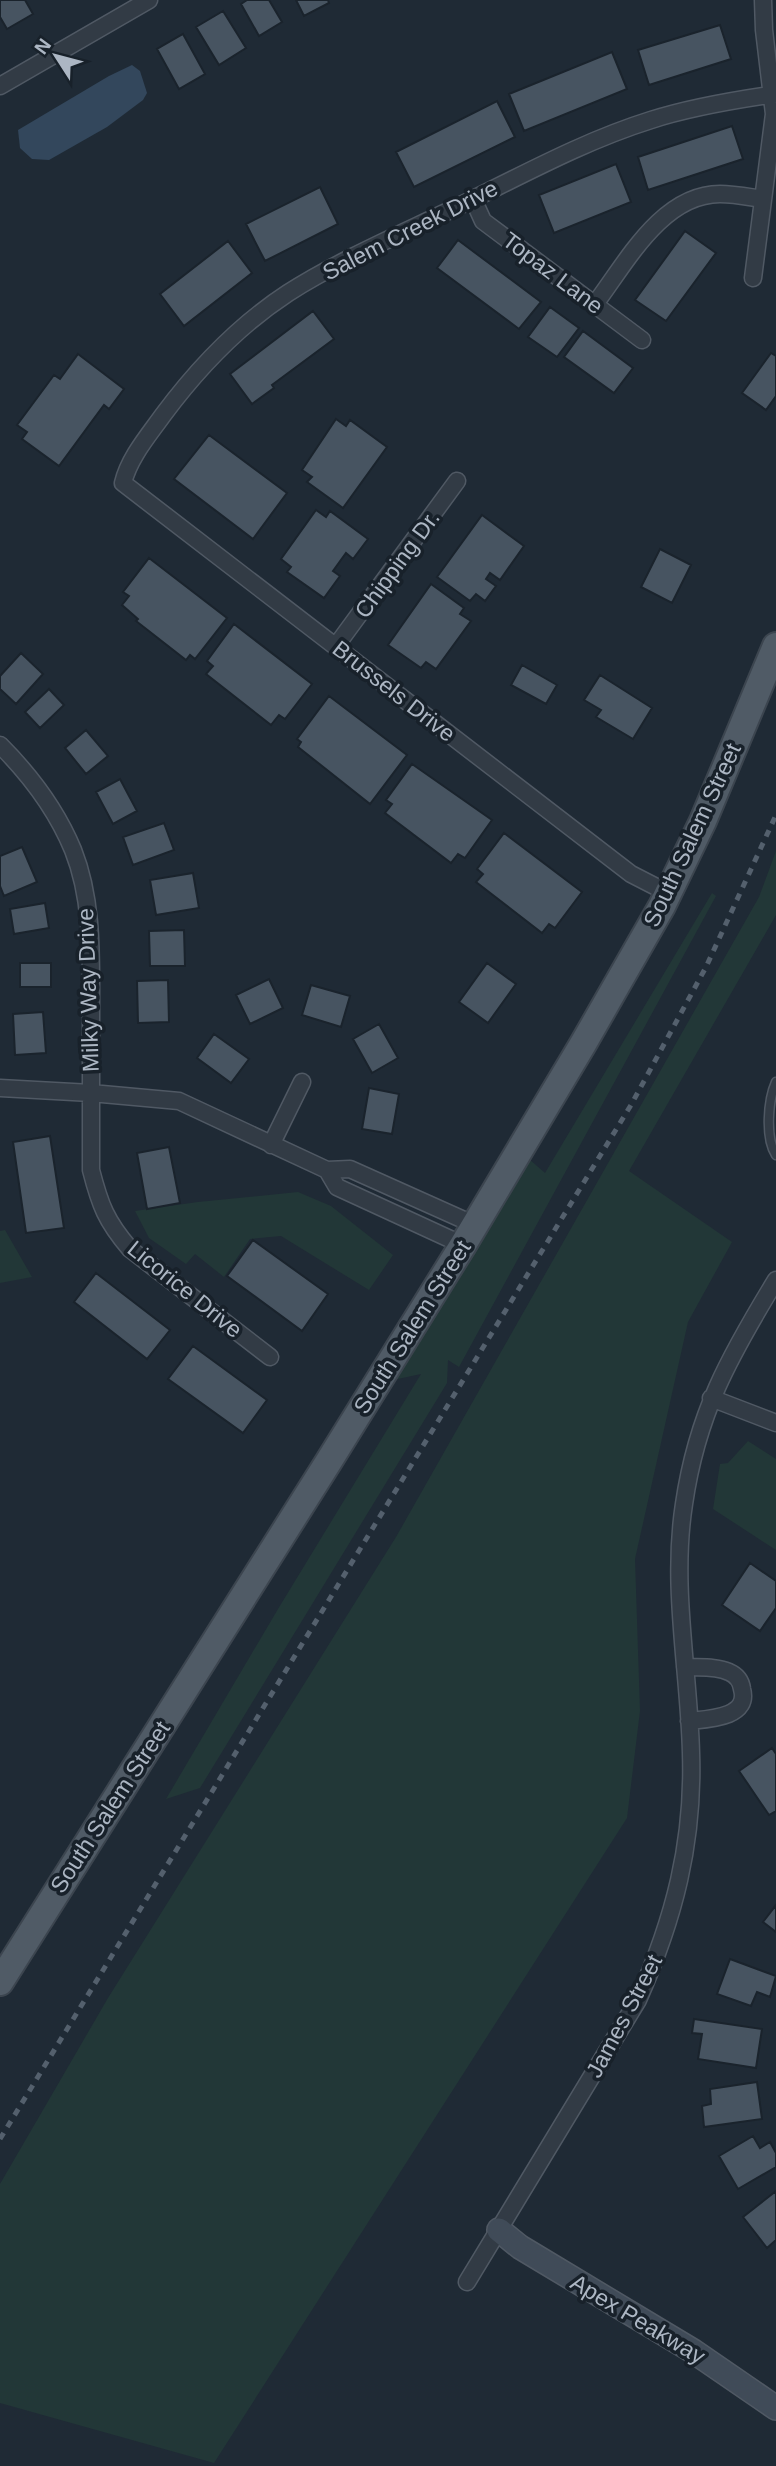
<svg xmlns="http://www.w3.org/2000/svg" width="776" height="2466" font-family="Arial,sans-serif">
<rect width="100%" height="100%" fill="#1f2a35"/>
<!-- green -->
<path fill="#223737" d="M776 851V915L629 1171 732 1242 688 1322 635 1559 640 1711 627 1818 214 2463 0 2403V2184L108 1998 396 1537 759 897Z
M712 893 716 896 459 1367 448 1360 447 1383 200 1788 166 1799 278 1609 421 1374 393 1380 529 1159 545 1173Z
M298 1192 331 1206 393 1255 369 1290 281 1236 250 1239 224 1277 195 1254 186 1264 149 1238 135 1211 198 1202Z
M5 1230 32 1277 0 1283V1231Z
M748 1441 776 1459V1550L713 1509 720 1464 728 1463Z"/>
<!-- water -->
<path fill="#33475c" d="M132 65 140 71 147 93 143 100 107 127 49 160 32 159 20 148 18 130 109 76Z"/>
<!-- building -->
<path fill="#475461" stroke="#1a232c" stroke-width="2" d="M0 0H25L33 14 7 29 0 17Z
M247 0H269L282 22 259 36 241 4Z
M296 0H328L329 3 304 16Z
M223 11 246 48 219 65 196 27Z
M720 25 731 59 649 85 638 50Z
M183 34 205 74 179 89 157 49Z
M612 52 627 89 524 131 509 94Z
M497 101 515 137 414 187 396 152Z
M732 126 743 159 648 190 638 157Z
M616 164 631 202 554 233 539 195Z
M320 187 338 224 265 261 246 224Z
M685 231 716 253 666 321 635 300Z
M458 240 541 302 519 329 437 268Z
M228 241 252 273 184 326 160 294Z
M550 307 579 328 557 357 528 337Z
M313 311 334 339 272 385 274 388 252 404 230 374Z
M583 331 633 368 614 393 564 357Z
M771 353 776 356V396L766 410 742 393Z
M78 354 124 389 109 409 104 405 59 466 22 439 27 432 17 425 54 375 60 379Z
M336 419 346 426 350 420 387 447 343 508 307 482 312 477 302 470Z
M209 435 287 493 253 539 174 479Z
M316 510 326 517 330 511 368 539 353 559 346 553 333 571 340 576 324 598 287 572 291 567 281 559Z
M482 515 524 546 500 580 490 573 486 579 496 586 485 601 476 594 470 601 437 577Z
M660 549 691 565 672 603 641 587Z
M149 558 227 618 195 659 190 655 186 660 136 621 138 619 122 605 129 596 123 592Z
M431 584 464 608 460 614 471 621 436 669 426 662 421 668 388 645Z
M234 624 312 684 285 719 279 715 271 725 206 674 213 666 207 661Z
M21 653 43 674 16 704 0 689V676Z
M522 665 557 685 546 704 511 685Z
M600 675 652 708 633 739 596 717 601 710 584 700Z
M49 689 64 705 40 728 25 712Z
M329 696 407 755 370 804 298 747 301 742 297 739Z
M86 730 108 756 86 774 65 748Z
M412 764 492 820 465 858 458 854 451 863 385 813 392 804 386 800Z
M120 779 137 811 113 824 96 792Z
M164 823 174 850 133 865 123 837Z
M504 833 582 892 555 928 549 924 542 933 476 882 483 874 477 869Z
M22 847 37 882 4 896 0 886V856Z
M193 873 199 908 156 915 150 880Z
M45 903 49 928 14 934 10 909Z
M184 930 185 966H150L149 931Z
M20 963H51V987H20Z
M487 963 516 984 488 1023 459 1002Z
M269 979 283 1008 250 1024 236 995Z
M168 980 169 1022 138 1023 137 981Z
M311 985 350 996 341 1027 302 1015Z
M43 1012 46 1053 15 1055 13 1014Z
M379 1024 398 1058 372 1073 353 1039Z
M214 1034 249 1059 231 1083 197 1058Z
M369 1088 399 1094 392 1134 362 1129Z
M50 1136 64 1228 26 1233 13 1142Z
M169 1147 180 1203 147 1209 137 1153Z
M253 1240 328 1294 302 1331 227 1276Z
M96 1273 170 1330 147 1359 74 1302Z
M193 1346 267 1400 243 1433 168 1379Z
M750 1563 776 1581V1608L760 1631 722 1605Z
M772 1748 776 1754V1811L769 1815 739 1771Z
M776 1905V1932L763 1922Z
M730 1959 776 1976 770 1997 757 1992 751 2006 717 1994Z
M694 2019 762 2029 756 2068 698 2059 702 2034 692 2033Z
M757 2082 762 2119 704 2127 702 2106 711 2104 710 2089Z
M753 2136 760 2148 770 2142 776 2153V2167L738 2189 719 2156Z
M776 2191V2240L767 2248 743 2217Z"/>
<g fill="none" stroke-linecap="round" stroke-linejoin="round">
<defs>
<path id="service" d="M776 1082C768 1100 765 1138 776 1155"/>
<path id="minor" d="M0 86 149 0
M473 199 483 221 642 340
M753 278 774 114 764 30 763 0
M595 304C626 263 662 194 720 194 734 194 749 197 763 199
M336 646 457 481
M0 745C31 776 56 809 73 850 93 900 91 956 91 1009 91 1062 91 1116 91 1170 100 1205 106 1221 130 1249L270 1357
M668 893 631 874 123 483C129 458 148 436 163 415 198 368 239 325 288 293 341 259 410 230 467 202 528 172 587 140 651 120 691 107 734 100 776 94
M0 1088 91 1093 179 1101 327 1170 350 1169 475 1225
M271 1145 302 1082
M327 1170 337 1187 463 1245
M711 1398 776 1423
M685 1667C699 1668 716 1666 729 1672 736 1675 741 1681 742 1689 750 1718 708 1719 689 1721
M467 2282 638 2000C674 1919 694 1843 691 1753 689 1670 671 1587 684 1504 697 1414 729 1357 776 1280"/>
<path id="secondary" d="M499 2230 520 2247 693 2351 776 2408"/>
<path id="primary" d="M0 1982 329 1461 463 1245 583 1044 662 906 703 821 776 646"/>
</defs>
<!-- service casing -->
<use href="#service" stroke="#505964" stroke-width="11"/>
<!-- minor casing -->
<use href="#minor" stroke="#505964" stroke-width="19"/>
<!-- secondary casing -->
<use href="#secondary" stroke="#505964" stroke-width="26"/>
<!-- primary casing -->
<use href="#primary" stroke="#3c454f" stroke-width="30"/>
<!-- service -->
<use href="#service" stroke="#323b45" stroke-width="8"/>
<!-- minor -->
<use href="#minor" stroke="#323b45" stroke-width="16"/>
<!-- secondary -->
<use href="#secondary" stroke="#404b58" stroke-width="23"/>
<!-- primary -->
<use href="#primary" stroke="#505b66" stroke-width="26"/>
<!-- rail -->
<path stroke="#54606d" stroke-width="5" stroke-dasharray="7 7" stroke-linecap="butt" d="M0 2139 631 1105 706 967 776 815"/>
</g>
<g text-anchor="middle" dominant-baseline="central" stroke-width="7" stroke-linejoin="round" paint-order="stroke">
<!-- street labels -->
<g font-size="23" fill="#acb6c3" stroke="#18212a">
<text transform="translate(410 230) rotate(-27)">Salem Creek Drive</text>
<text transform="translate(553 273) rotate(37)">Topaz Lane</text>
<text transform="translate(397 564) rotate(-54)">Chipping Dr.</text>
<text transform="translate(394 691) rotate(38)">Brussels Drive</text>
<text transform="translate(692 835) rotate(-65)">South Salem Street</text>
<text transform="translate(88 990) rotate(-92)">Milky Way Drive</text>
<text transform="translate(185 1289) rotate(39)">Licorice Drive</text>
<text transform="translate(412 1327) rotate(-58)">South Salem Street</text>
<text transform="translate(110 1807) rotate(-57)">South Salem Street</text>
<text transform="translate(624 2016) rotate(-62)">James Street</text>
<text transform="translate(638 2319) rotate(31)">Apex Peakway</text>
</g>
</g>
<!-- north arrow -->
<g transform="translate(56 56) rotate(306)" stroke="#18212a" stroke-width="5" paint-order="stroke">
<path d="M0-5L12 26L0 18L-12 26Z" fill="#acb6c3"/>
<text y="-10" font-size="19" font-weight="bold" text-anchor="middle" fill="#acb6c3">N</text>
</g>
</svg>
